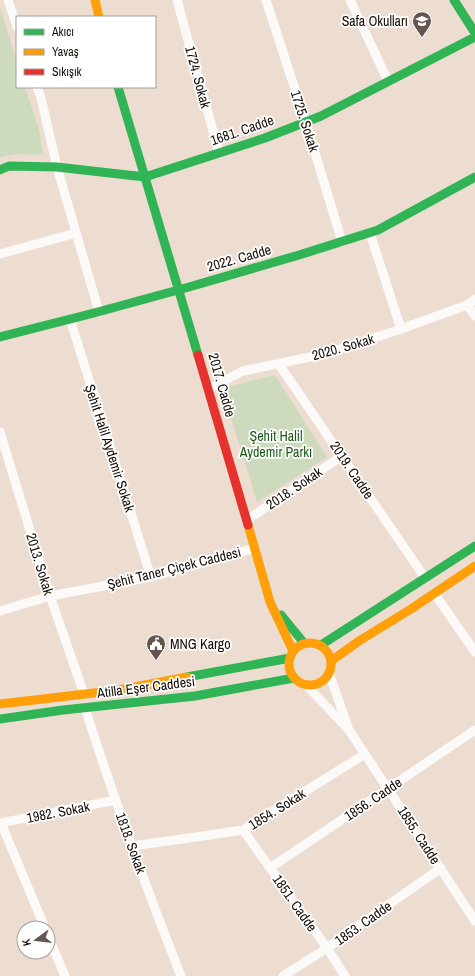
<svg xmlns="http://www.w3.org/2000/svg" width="475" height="976" font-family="'Archivo Narrow',sans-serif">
<rect width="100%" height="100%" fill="#edddd1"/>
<!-- green -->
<path fill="#cddabe" d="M0 8 17 62V87H25L39 129 43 155 19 154 0 157Z
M275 375 327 457 257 502 223 392 228 387Z"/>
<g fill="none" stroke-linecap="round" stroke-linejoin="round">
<!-- street -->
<path stroke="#fcfaf8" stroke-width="9" d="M8 0 17 27
M177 0 219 153
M266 0 306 123 342 242
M350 0 388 81
M37 87 41 98 57 167 99 312
M370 233 401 329
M0 254 76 233
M467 305 475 316
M70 319 151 577
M278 363 425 578
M208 389 243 371 325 354 401 329 467 305 475 299
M0 432 50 596 84 694
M247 520 342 456
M434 593 475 652
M0 611 50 596 151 577 255 548
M329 673 348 727
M306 685 349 730 475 921
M85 708C114 799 146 888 181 976
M0 823 116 800
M1 823 45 928
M243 830 327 948 345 976
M132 846 210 835 243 830 365 754
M270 868 475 730
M48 936 65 976
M283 976 327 948 441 868"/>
<!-- fast -->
<path stroke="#30b455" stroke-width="9" d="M454 0 475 33
M118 87 198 355
M0 170 9 166 57 167 145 177 265 138 321 116 475 37
M0 337 94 313 189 287 299 255 378 230 475 177
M281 615 304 643
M321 645 475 546
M187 677 290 658
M0 719 63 710 195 696 294 678"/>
<!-- slow -->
<path stroke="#ff9f0a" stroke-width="9" d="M95 0 99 17
M248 525 270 602 293 651
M289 664a21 21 0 1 1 42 0a21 21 0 1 1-42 0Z
M331 661 359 641 411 609 475 566
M0 704 119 690 187 677"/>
<!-- jam -->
<path stroke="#e5322d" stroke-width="9" d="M198 355 248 525"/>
</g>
<!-- icons -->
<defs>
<symbol id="school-pin" viewBox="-11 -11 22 30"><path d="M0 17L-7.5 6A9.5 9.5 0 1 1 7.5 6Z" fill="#62564e" stroke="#fff"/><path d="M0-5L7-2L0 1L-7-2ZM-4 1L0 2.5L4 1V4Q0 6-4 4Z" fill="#fff"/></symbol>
<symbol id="civic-pin" viewBox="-11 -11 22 30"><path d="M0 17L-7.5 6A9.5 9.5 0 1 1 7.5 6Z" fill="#62564e" stroke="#fff"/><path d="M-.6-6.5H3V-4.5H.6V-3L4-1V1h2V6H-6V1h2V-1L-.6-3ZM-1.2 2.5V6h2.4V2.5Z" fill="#fff"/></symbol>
</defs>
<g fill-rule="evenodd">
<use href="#school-pin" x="411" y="10" width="22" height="30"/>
<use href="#civic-pin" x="145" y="633" width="22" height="30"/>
</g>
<g text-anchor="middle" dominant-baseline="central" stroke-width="3.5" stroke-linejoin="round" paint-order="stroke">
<!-- poi labels -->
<g font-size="14" fill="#170e07" stroke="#fff" text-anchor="end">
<text x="408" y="21">Safa Okulları</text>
<text x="170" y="644" text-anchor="start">MNG Kargo</text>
</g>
<!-- street labels -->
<g font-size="14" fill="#170e07" stroke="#fff">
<text transform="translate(198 77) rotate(75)">1724. Sokak</text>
<text transform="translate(305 121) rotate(72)">1725. Sokak</text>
<text transform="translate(242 130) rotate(-19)">1681. Cadde</text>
<text transform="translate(239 258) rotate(-16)">2022. Cadde</text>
<text transform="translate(343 347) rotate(-16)">2020. Sokak</text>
<text transform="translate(222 385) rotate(74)">2017. Cadde</text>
<text transform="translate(110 448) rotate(72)">Şehit Halil Aydemir Sokak</text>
<text transform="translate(352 470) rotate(56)">2019. Cadde</text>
<text transform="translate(294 488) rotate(-34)">2018. Sokak</text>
<text transform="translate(40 564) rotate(73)">2013. Sokak</text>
<text transform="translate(174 568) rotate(-14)">Şehit Taner Çiçek Caddesi</text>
<text transform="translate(146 687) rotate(-7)">Atilla Eşer Caddesi</text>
<text transform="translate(373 799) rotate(-34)">1856. Cadde</text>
<text transform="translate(277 809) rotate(-32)">1854. Sokak</text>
<text transform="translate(58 812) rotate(-11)">1982. Sokak</text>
<text transform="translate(419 835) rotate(57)">1855. Cadde</text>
<text transform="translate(131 843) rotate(70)">1818. Sokak</text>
<text transform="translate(295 903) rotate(55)">1851. Cadde</text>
<text transform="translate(363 923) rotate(-35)">1853. Cadde</text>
</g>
<!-- park labels -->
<g font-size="14" fill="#1c5a18" stroke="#fff">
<text x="276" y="436">Şehit Halil<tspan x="276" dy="16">Aydemir Parkı</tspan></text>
</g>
</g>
<!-- legend -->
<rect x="16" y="16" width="140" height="72" fill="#ffffff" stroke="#a29f9c"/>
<rect x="24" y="29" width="20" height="6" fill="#30b455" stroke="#a29f9c"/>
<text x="52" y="36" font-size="12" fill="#170e07">Akıcı</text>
<rect x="24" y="49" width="20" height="6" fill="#ff9f0a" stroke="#a29f9c"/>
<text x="52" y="56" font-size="12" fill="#170e07">Yavaş</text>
<rect x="24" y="69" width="20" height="6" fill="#e5322d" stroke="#a29f9c"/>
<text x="52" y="76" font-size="12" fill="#170e07">Sıkışık</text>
<!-- north arrow -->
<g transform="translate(36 940) rotate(255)"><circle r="19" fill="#ffffff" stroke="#a29f9c"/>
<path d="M0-3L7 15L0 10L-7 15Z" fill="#62564e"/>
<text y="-6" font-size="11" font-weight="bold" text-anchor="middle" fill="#170e07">K</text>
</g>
</svg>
